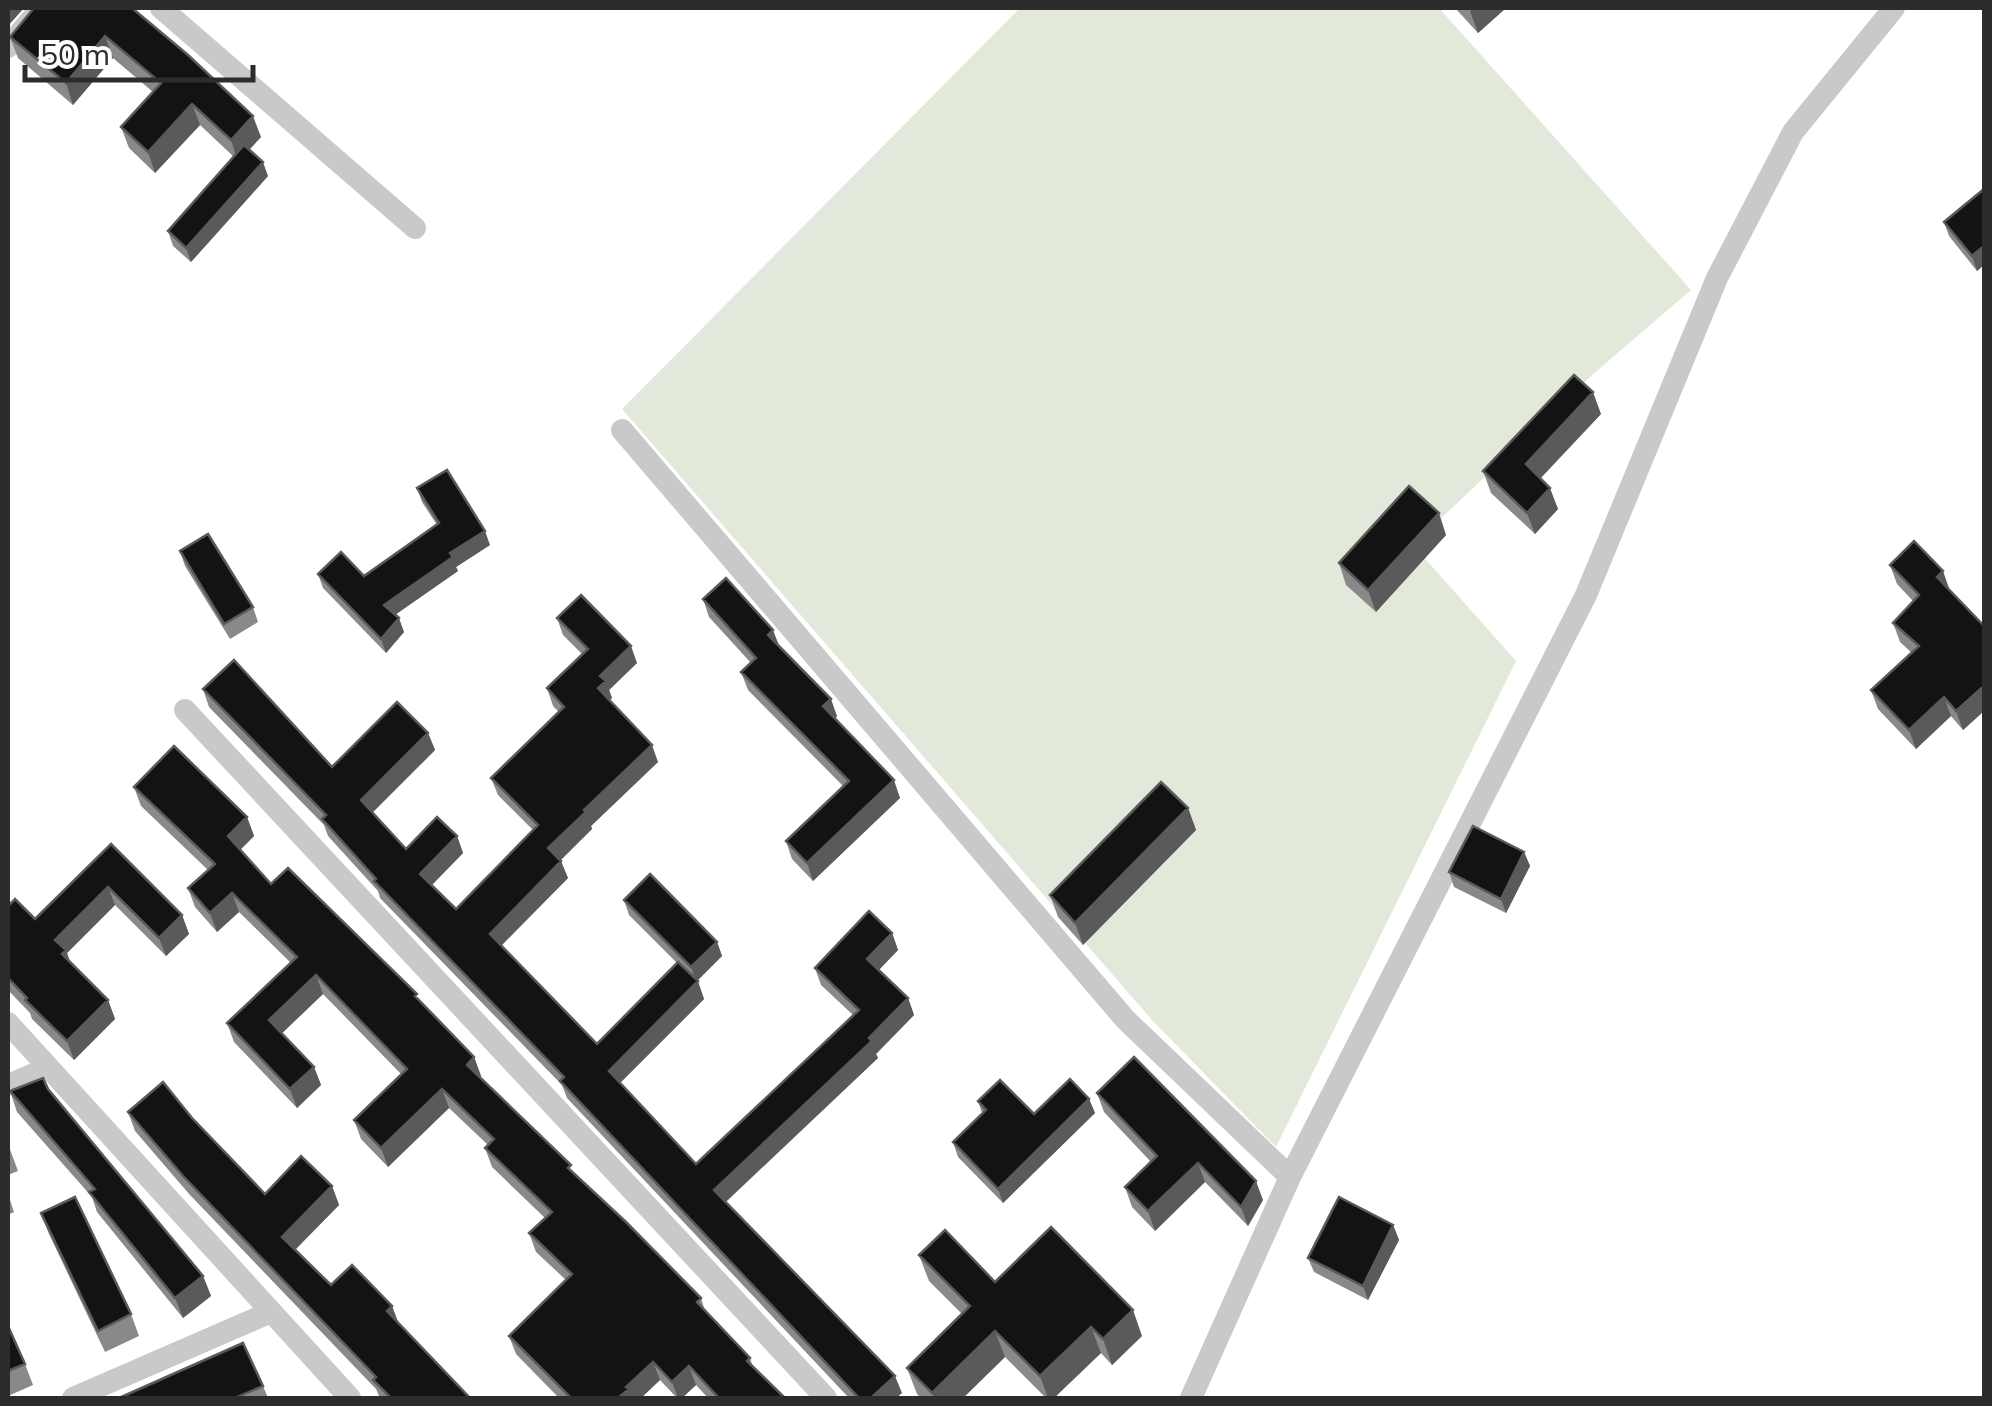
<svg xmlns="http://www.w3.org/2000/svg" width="1992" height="1406" font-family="Mulish,sans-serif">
<rect width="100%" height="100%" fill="#fff"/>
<!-- green -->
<path fill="#e2e9db" d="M1020 8H1439L1691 290 1591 376 1413 545 1516 661 1276 1147 1152 1020 622 409Z"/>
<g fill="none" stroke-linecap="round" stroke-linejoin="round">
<!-- street -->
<path stroke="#c9c9c9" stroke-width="22" d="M161 8 415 228
M8 47 41 8
M622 430 1125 1019 1290 1177
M185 710 826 1398
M8 1023 350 1398
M8 1085 48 1068
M73 1398 271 1312
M1191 1398 1290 1177 1586 595 1717 278 1793 132 1894 8"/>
</g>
<!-- wall -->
<path fill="#898989" d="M132 8 261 137 249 150 268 176 191 262 173 246 168 231 234 157 200 125 155 173 129 148 121 127 153 92 113 58 73 105 18 58 10 37Z
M1455 8H1506L1478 33Z
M1984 189V265L1977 271 1949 236 1944 222Z
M1601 414 1540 479 1558 509 1535 534 1491 493 1483 471Z
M417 488 490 545 456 567 458 571 395 615 404 632 386 653 323 588 318 574 364 576 437 525 422 502Z
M1446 535 1376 612 1346 585 1339 563Z
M180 551 253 607 258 622 230 639 185 566Z
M1890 565 1949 590 1984 626V711L1963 730 1951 716 1916 749 1878 709 1871 690 1912 653 1900 642 1893 623 1913 601 1897 584Z
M703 599 779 646 837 716 835 719 900 798 813 881 792 859 786 841 843 786 748 690 741 672 751 663 709 617Z
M557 618 637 663 609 690 612 698 610 700 658 762 591 826 592 829 560 860 568 878 501 946 597 1044 677 963 629 915 624 900 717 942 722 956 697 981 704 999 620 1083 696 1164 853 1015 821 985 815 968 892 933 898 950 879 970 908 998 914 1015 876 1054 878 1058 726 1202 902 1393 896 1398H849L567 1098 562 1085 380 898 378 891 328 836 324 825 209 707 203 689 332 767 428 733 435 750 373 812 406 849 457 836 463 853 432 885 456 909 533 830 498 795 491 778 559 712 553 706 547 688 583 655 563 635Z
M134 787 247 817 254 836 240 850 271 884 419 1001 474 1057 481 1076 480 1077 575 1175 701 1298 705 1311 750 1358 753 1367 785 1398H708L696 1385 682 1398H677L660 1380 641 1398H559L516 1354 509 1336 566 1280 536 1252 529 1233 545 1218 492 1167 485 1148 488 1145 449 1108 388 1167 361 1139 354 1120 401 1074 323 994 282 1033 314 1067 321 1085 297 1108 234 1042 227 1023 291 963 239 912 217 932 195 907 188 888 208 870 141 806Z
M1188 808 1196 830 1083 945 1058 917 1050 895Z
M111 844 182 915 189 934 166 956 115 905 67 953 70 961 108 1000 115 1019 74 1060 32 1019 30 1013 8 990V906L35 919Z
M1524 852 1530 866 1506 913 1454 887 1449 872Z
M48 1089 203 1276 211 1296 183 1318 97 1212 92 1197 17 1112 10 1091Z
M1097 1093 1263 1200 1248 1226 1205 1182 1155 1231 1132 1207 1125 1187 1151 1162 1104 1112Z
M1089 1099 1095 1113 1003 1203 958 1157 953 1142 982 1113 978 1101 1034 1114Z
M128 1112 192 1118 265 1194 332 1186 339 1205 295 1250 331 1285 392 1306 398 1322 470 1398H380L376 1389 190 1195 135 1131Z
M8 1144 18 1171 8 1175Z
M8 1194 14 1212 8 1215Z
M41 1213 131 1314 139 1336 105 1352 49 1234Z
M1393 1225 1399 1240 1368 1300 1314 1272 1308 1258Z
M919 1255 995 1282 1142 1336 1112 1365 1101 1353 1054 1398H1046L1005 1357 963 1398H921L917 1394 907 1368 962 1314 929 1281Z
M8 1326 25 1364 33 1385 8 1396Z
M263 1386 268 1398H119Z"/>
<!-- shaded-wall -->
<path fill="#5a5a5a" d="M8 8H24L8 26Z
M1474 8H1506L1478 33 1470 11Z
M105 36 113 58 73 105 66 83Z
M192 104 200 125 155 173 148 152Z
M253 116 261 137 238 162 231 140Z
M263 162 268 176 191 262 186 248Z
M1984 246V265L1977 271 1972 256Z
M1593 392 1601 414 1533 486 1526 464Z
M1550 488 1558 509 1535 534 1527 513Z
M1439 513 1446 535 1376 612 1368 590Z
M485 531 490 545 456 567 458 571 389 619 384 605 450 553Z
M1943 571 1950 591 1937 577Z
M399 618 404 632 386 653 381 639Z
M773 630 780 648 768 635Z
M631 646 637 663 609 690 612 698 604 705 598 688 600 676Z
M1984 686V711L1963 730 1956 711Z
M1944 697 1951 716 1916 749 1909 730Z
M831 699 837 716 829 724 823 706Z
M428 733 435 750 368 817 361 800Z
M652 745 658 762 591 826 592 829 555 866 548 848 584 810Z
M894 780 900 798 813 881 807 863Z
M1188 808 1196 830 1083 945 1075 923Z
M247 817 254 836 235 855 228 836Z
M457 836 463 853 426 891 420 874Z
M1524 852 1530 866 1506 913 1501 899Z
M561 861 568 878 496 951 490 934Z
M108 887 115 905 67 953 72 969 69 972 55 940Z
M232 893 239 912 217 932 210 913Z
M182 915 189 934 166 956 159 938Z
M892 933 898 950 873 976 867 959Z
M717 942 722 956 696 982 691 967Z
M316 975 323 994 276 1039 269 1020Z
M698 981 704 999 615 1088 609 1071Z
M908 998 914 1015 876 1054 878 1058 720 1207 714 1190Z
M108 1000 115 1019 74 1060 67 1041Z
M474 1057 481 1076 474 1084 467 1065Z
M314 1067 321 1085 297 1108 290 1089Z
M442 1089 449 1108 388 1167 381 1148Z
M1089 1099 1095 1113 1003 1203 998 1189Z
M1198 1163 1205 1182 1155 1231 1148 1211Z
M1256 1181 1263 1200 1248 1226 1241 1207Z
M332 1186 339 1205 289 1256 282 1237Z
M1393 1225 1399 1240 1368 1300 1363 1286Z
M203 1276 211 1296 183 1318 175 1298Z
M392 1306 399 1325 387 1311Z
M1133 1310 1142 1336 1112 1365 1103 1339Z
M1091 1327 1101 1353 1054 1398H1048L1040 1376Z
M995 1331 1005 1357 963 1398H934L932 1393Z
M653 1362 660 1380 641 1398H618L626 1387Z
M689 1366 696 1385 682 1398H678L672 1382Z
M895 1376 902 1393 896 1398H871Z"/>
<!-- building -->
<path fill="#131313" stroke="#5a5a5a" stroke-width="2.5" d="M34 8H132L188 55 253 116 231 140 192 104 148 152 121 127 161 83 105 36 66 83 10 37Z
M244 145 263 162 186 248 168 231Z
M1984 189V246L1972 256 1944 222Z
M1574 375 1593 392 1526 464 1550 488 1527 513 1483 471Z
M447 470 485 531 450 553 453 557 384 605 399 618 381 639 318 574 341 552 364 576 439 523 417 488Z
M1409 486 1439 513 1368 590 1339 563Z
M208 534 253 607 224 624 180 551Z
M1914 541 1943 571 1937 577 1984 626V686L1956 711 1944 697 1909 730 1871 690 1919 646 1893 623 1919 595 1890 565Z
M726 578 773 630 768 635 831 699 823 706 894 780 807 863 786 841 849 781 741 672 756 658 703 599Z
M581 595 631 646 600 676 606 681 598 688 652 745 584 810 586 812 548 848 561 861 490 934 597 1044 678 962 698 981 609 1071 696 1164 859 1010 815 968 869 911 892 933 867 959 908 998 869 1038 872 1041 714 1190 895 1376 871 1398H859L560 1081 564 1077 374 881 376 879 322 819 326 815 203 689 234 660 332 767 397 702 428 733 361 800 406 849 437 817 457 836 420 874 456 909 538 825 491 778 564 707 547 688 588 649 557 618Z
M174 746 247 817 228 836 271 884 288 868 417 994 415 996 474 1057 467 1065 571 1165 568 1168 626 1222 701 1298 697 1302 750 1358 747 1361 785 1398H719L689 1366 672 1382 653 1362 626 1387 629 1389 618 1398H571L509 1336 572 1274 529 1233 552 1212 485 1148 494 1139 442 1089 381 1148 354 1120 407 1069 316 975 269 1020 314 1067 290 1089 227 1023 297 957 232 893 210 913 188 888 215 864 134 787Z
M1161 782 1188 808 1075 923 1050 895Z
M1473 826 1524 852 1501 899 1449 872Z
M111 844 182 915 159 938 108 887 55 940 66 950 62 954 108 1000 67 1041 25 1000 27 998 8 978V906L15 899 35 919Z
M650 874 717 942 691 967 624 900Z
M1134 1057 1256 1181 1241 1207 1198 1163 1148 1211 1125 1187 1157 1156 1097 1093Z
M43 1078 48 1089 203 1276 175 1298 89 1192 95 1189 10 1091Z
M1070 1079 1089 1099 998 1189 953 1142 986 1110 978 1101 1000 1080 1034 1114Z
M163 1082 192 1118 265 1194 301 1156 332 1186 282 1237 331 1285 352 1265 392 1306 387 1311 470 1398H391L373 1380 376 1377 183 1176 128 1112Z
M75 1197 131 1314 98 1331 41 1213Z
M1339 1197 1393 1225 1363 1286 1308 1258Z
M1051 1227 1133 1310 1103 1339 1091 1327 1040 1376 995 1331 932 1393 907 1368 970 1306 919 1255 945 1230 995 1282Z
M8 1326 25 1364 8 1371Z
M243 1343 263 1386 235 1398H119Z"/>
<!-- border -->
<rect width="1992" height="1406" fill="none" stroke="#2c2c2c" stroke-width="20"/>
<!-- scale -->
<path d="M25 65v15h228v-15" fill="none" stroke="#2c2c2c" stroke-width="5"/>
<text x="40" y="65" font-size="30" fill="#2c2c2c" stroke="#ffffff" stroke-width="8" paint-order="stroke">50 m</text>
</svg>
